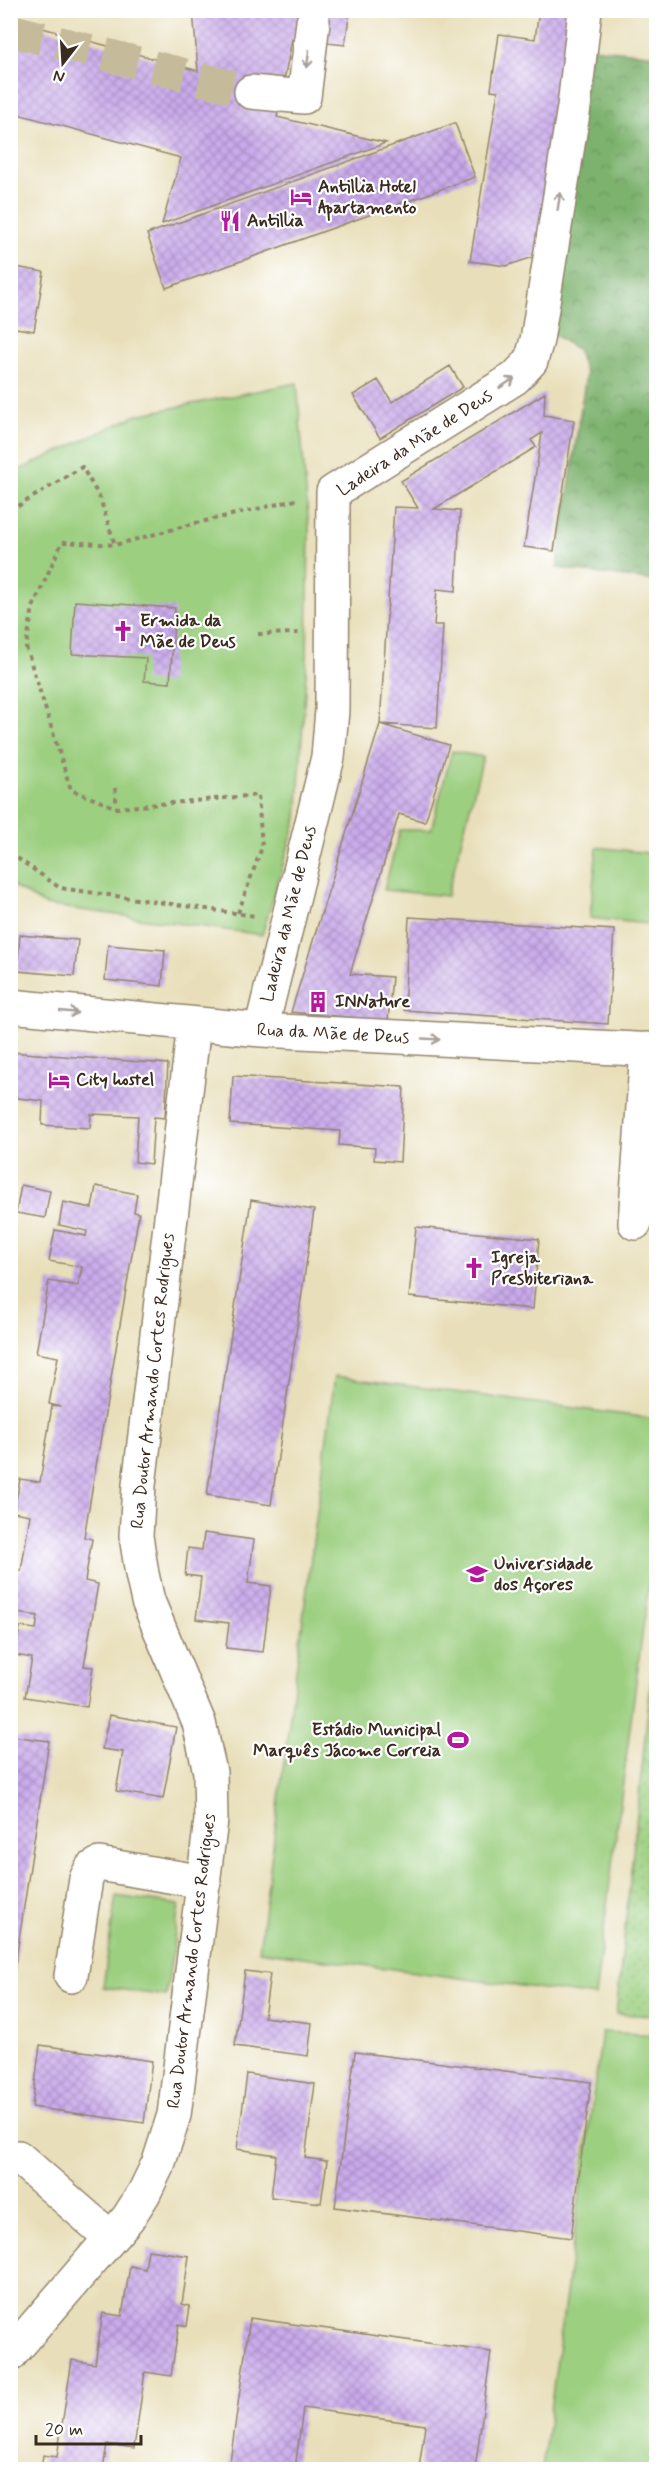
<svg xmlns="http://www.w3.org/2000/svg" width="667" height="2480" font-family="Mynerve,sans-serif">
<defs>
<pattern id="forest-crowns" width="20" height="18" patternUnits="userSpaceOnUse" patternTransform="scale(1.5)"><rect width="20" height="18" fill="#7db26e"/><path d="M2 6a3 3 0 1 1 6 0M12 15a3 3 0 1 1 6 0" fill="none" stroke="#68915a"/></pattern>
<pattern id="park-dots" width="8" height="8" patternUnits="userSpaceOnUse" patternTransform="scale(1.5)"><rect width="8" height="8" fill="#9ccf80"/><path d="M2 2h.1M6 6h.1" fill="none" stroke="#87b26e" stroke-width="1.8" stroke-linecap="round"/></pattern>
<pattern id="building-cross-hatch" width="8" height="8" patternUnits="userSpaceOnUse" patternTransform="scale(1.5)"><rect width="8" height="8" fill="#caabec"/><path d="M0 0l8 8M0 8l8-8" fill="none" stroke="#a58bbf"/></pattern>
</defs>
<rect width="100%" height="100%" fill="#fff"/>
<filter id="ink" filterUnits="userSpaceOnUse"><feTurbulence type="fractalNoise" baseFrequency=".0167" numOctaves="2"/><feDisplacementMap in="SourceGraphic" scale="12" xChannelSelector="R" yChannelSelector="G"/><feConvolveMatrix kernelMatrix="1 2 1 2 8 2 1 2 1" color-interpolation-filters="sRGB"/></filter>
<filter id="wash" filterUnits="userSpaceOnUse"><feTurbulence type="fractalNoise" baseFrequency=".008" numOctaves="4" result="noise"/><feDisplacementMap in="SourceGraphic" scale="24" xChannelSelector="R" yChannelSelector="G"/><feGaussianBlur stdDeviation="1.35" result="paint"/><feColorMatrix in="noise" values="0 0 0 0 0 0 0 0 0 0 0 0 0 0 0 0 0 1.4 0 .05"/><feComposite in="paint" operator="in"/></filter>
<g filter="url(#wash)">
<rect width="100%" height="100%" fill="#e8dfba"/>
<!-- grass -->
<path fill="#9ccf80" stroke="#6c7c4f" stroke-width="1.5" d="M297 383 309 529 307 658 297 818 262 935 45 905 11 885V474L137 415Z
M452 751 483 757 447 896 384 890 400 830H431Z
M597 847 656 854V925L590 918Z
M335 1376 656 1419V1529L595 1996 259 1951Z
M116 1896 179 1905 166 1996 103 1987Z
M602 2032 656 2035V2469H542Z"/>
<!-- forest -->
<path fill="url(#forest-crowns)" stroke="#5c6e46" stroke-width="1.5" d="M591 48 656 55V581L557 568 586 374 577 349 548 331Z"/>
<!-- park -->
<path fill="url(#park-dots)" stroke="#6c7c4f" stroke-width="1.5" d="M656 1633V2016L616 2014Z"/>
<g id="blocks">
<!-- building -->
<path fill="url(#building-cross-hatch)" d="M193 10H350L345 45 292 39 277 117 386 143 162 224 181 158 10 112V19L198 71Z
M539 10H580L543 254 506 266 470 261 498 91 491 90 499 34 535 39Z
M455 123 475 177 166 288 147 234Z
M10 266 44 272 34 331 10 327Z
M450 366 463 387 380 438 353 395 378 380 392 402Z
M545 393 544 415 574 420 554 551 524 547 542 433 531 440 536 447 434 509 460 511 456 591 437 589 434 625H443L437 728 380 724 449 745 425 822 399 814 350 974 392 977 388 1021 291 1012 380 724 394 507 418 508 401 481Z
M75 601 175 608 170 683 144 681 146 658 72 654Z
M409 917 614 930 608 1024 404 1010Z
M20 935 78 940 74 976 17 971Z
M108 945 165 950 162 986 105 980Z
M10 1052 168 1064 165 1118 154 1117 151 1164 135 1162 138 1116 91 1114 90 1128 42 1125 43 1101 10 1097Z
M233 1076 404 1087 400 1162 374 1160 375 1148 339 1145 340 1131 230 1124Z
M21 1185 50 1191 45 1218 16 1213Z
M96 1186 137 1194 134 1212 139 1213 84 1537 92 1539 85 1581 98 1584 84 1666 93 1667 87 1707 25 1697 32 1658 15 1655 20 1627 36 1629 38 1616 10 1612V1586L13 1569 21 1571 30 1515 14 1512 20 1479 40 1482 52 1406 61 1407 49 1404 58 1357 36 1353 49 1281 78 1286 82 1267 49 1261 55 1230 86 1236 87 1231 59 1225 63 1202 92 1208Z
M251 1200 314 1210 271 1505 207 1495Z
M416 1227 539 1239 533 1309 409 1297Z
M204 1533 254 1540 248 1583 271 1586 263 1652 226 1648 229 1623 196 1619 201 1577 185 1575 188 1548 202 1550Z
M109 1715 176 1727 163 1799 116 1791 123 1752 102 1749Z
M10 1736 49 1741 12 1986H10Z
M245 1971 270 1974 264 2017 312 2023 308 2056 235 2046Z
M40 2045 152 2061 144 2123 32 2107Z
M355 2052 591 2082 571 2238 335 2207Z
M247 2074 315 2084 305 2158 327 2161 321 2203 271 2197 276 2155 237 2149Z
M148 2250 189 2256 182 2304 190 2306 187 2326 179 2324 171 2376 145 2372 134 2448 107 2444 103 2469H41L43 2455 57 2457 72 2360 95 2364 103 2313 122 2316 130 2266 145 2269Z
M250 2318 491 2352 475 2469H419L425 2425 303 2408 295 2469H229Z"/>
</g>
</g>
<g filter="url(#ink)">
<use href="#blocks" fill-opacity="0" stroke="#92846c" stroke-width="1.5"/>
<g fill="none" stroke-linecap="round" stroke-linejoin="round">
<!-- minor-tunnel -->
<path stroke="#c5bb9b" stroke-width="33" stroke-dasharray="33 16" stroke-linecap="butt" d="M10 30 251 92"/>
<defs>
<path id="minor" d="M251 92 304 97 313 22
M10 1006 261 1030 656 1050
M261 1030 328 757 332 710 333 492 515 378 531 361 537 340 574 107 585 10
M635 1223 647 1049
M71 1976 86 1879 91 1869 99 1864 204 1882
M18 2157 111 2238
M10 2355 128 2218 144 2193 159 2162 174 2115 211 1820 210 1772 199 1723 148 1601 142 1574 136 1536 139 1485 194 1025"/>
</defs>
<!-- minor casing -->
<use href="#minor" stroke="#92846c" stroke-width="36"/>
<!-- path -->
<path stroke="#92846c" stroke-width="4" stroke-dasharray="4.5 4.5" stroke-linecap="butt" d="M10 511 82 467 100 498 115 545
M258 634 300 633
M115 788 117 808
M10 853 60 888 255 916
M238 913 262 847 258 795 117 808 71 790 26 647 33 607 62 542 115 545 192 524 300 499"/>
<!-- minor -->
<use href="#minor" stroke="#fff" stroke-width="33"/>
</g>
<!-- one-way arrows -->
<defs><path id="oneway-shaft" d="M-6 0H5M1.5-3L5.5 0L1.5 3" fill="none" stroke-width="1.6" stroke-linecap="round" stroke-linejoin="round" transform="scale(1.5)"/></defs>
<g stroke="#a79f9a">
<use href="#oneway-shaft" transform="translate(308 59) rotate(97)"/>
<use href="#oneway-shaft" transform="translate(559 201) rotate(-81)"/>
<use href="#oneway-shaft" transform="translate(507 383) rotate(-33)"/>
<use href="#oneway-shaft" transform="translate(69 1012) rotate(6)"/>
<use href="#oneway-shaft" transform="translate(431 1039) rotate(3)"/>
</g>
</g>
<!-- icons -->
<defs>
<symbol id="hotel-bare" viewBox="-9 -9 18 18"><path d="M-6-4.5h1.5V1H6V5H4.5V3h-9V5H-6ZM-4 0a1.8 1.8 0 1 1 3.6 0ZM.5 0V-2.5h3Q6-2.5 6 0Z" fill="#b5179e" stroke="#fff" stroke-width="2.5" paint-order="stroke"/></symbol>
<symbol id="restaurant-bare" viewBox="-9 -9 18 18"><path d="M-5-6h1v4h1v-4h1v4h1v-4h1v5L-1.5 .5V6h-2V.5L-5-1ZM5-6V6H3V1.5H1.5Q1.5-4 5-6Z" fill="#b5179e" stroke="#fff" stroke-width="2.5" paint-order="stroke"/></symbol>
<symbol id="church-bare" viewBox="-9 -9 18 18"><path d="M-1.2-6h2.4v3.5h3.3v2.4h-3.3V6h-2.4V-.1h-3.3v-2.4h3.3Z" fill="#b5179e" stroke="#fff" stroke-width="2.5" paint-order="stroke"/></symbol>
<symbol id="building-bare" viewBox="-9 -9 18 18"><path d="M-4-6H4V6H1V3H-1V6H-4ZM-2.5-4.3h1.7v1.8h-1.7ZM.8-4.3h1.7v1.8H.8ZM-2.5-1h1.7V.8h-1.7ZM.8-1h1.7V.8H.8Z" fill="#b5179e" stroke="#fff" stroke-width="2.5" paint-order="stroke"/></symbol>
<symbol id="university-bare" viewBox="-9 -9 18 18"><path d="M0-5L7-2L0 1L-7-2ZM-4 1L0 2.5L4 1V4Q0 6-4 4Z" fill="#b5179e" stroke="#fff" stroke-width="2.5" paint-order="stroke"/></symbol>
<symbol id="stadium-bare" viewBox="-9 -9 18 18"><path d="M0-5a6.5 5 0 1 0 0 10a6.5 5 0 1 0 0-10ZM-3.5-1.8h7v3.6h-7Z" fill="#b5179e" stroke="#fff" stroke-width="2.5" paint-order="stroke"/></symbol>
</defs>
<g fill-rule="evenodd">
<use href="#hotel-bare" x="286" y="182" width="30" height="30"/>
<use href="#restaurant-bare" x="215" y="206" width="30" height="30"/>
<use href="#church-bare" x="108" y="616" width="30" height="30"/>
<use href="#building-bare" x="303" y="987" width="30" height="30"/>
<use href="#hotel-bare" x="44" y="1065" width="30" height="30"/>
<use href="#church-bare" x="459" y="1253" width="30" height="30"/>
<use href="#university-bare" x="462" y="1559" width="30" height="30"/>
<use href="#stadium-bare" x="443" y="1725" width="30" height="30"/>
</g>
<g text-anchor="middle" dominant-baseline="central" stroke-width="4.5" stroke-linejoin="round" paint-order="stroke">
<!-- poi labels -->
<g font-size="18" font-weight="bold" fill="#3b2a1e" stroke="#fff" text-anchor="start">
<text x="318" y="187">Antillia Hotel<tspan x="318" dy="21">Apartamento</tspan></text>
<text x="247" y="221">Antillia</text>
<text x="140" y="621">Ermida da<tspan x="140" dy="21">Mãe de Deus</tspan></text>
<text x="335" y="1002">INNature</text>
<text x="76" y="1080">City hostel</text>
<text x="491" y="1258">Igreja<tspan x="491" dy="21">Presbiteriana</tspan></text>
<text x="494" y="1564">Universidade<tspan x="494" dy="21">dos Açores</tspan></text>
<text x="441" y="1730" text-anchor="end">Estádio Municipal<tspan x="441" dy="21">Marquês Jácome Correia</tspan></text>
</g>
<!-- street labels -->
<g font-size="18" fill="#3b2a1e" stroke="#fff">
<text transform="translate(415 443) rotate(-33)">Ladeira da Mãe de Deus</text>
<text transform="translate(289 914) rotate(-76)">Ladeira da Mãe de Deus</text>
<text transform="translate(333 1034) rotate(3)">Rua da Mãe de Deus</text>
<text transform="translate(153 1381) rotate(-84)">Rua Doutor Armando Cortes Rodrigues</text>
<text transform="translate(192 1961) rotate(-83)">Rua Doutor Armando Cortes Rodrigues</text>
</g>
</g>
<!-- margin -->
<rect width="667" height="2480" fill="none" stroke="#fff" stroke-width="36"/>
<!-- north arrow -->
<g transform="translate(63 63) rotate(197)" stroke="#ffffff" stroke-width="4.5" paint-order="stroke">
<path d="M0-4.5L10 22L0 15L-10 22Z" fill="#3b2a1e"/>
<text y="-9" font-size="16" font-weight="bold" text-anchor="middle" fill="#3b2a1e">N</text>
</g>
<!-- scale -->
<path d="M36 2435v9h105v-9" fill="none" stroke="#3b2a1e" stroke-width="3"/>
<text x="45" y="2435" font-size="18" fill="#3b2a1e" stroke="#ffffff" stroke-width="4.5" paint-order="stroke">20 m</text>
</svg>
